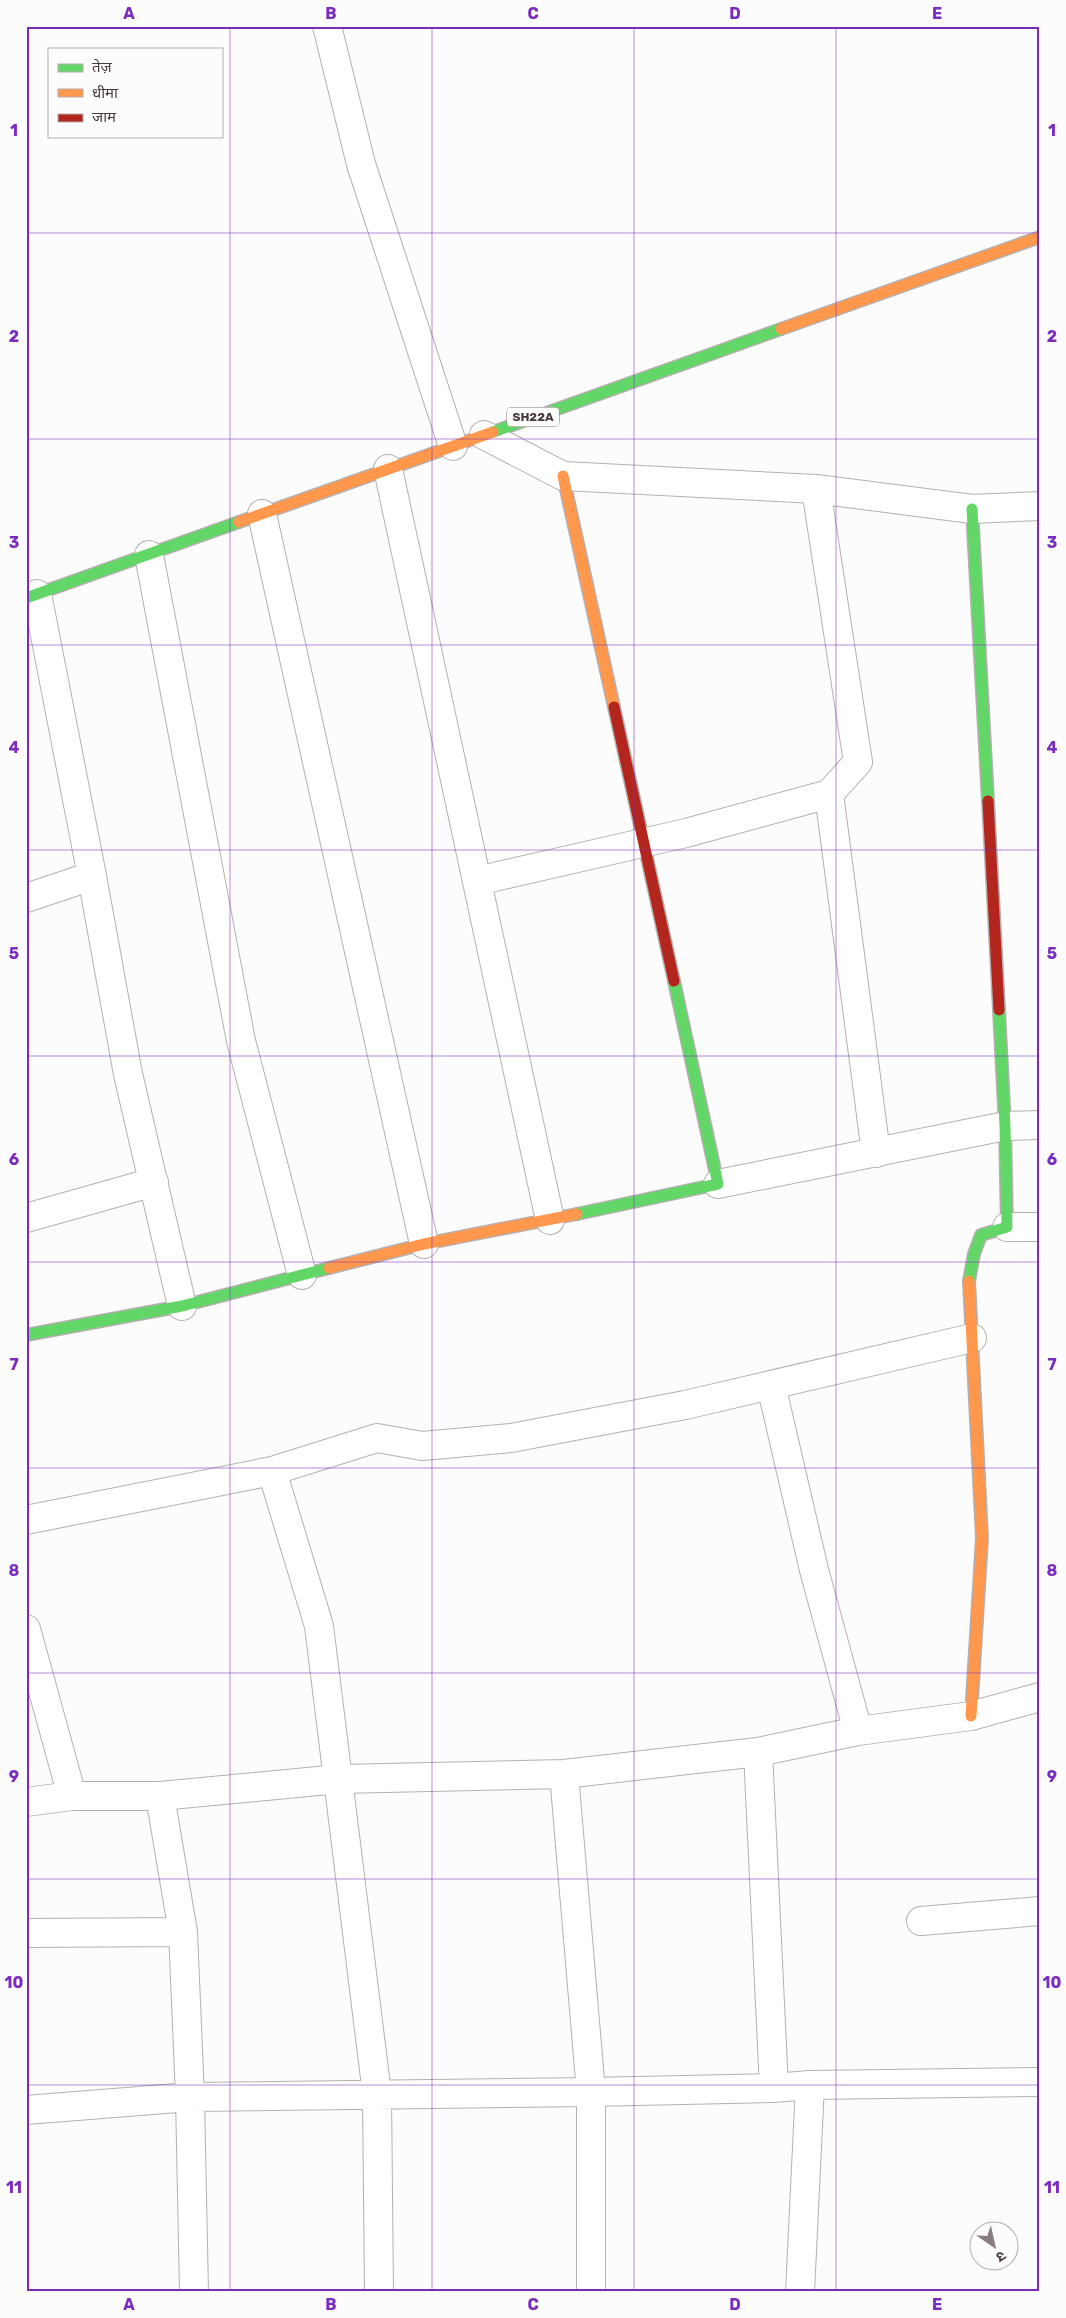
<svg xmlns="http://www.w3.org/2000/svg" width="1066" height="2318" font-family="Rubik,'Noto Sans Devanagari',sans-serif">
<rect width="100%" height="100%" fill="#fcfcfc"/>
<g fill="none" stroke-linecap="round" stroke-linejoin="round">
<defs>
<path id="street" d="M327 26 361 164 453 446
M484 435 563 476 816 489 972 509 1040 506
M388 469 550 1220
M262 514 424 1244
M149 555 241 1041 302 1275
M829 794 876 1153
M92 876 128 1074 182 1306
M477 881 686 833 829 794 858 762 816 489
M26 898 92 876 37 594
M718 1184 1005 1126 1040 1125
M26 1218 154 1182
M1007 1227H1040
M771 1385 814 1570 858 1731
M272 1471 319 1626 377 2094 379 2292
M26 1520 272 1471 377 1438 422 1446 511 1438 685 1405 972 1338
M26 1629 72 1796
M758 1752 774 2088
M564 1774 591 2092V2292
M160 1796 183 1932 190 2097 194 2292
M26 1802 72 1796H160L339 1779 564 1774 758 1752 858 1731 971 1716 1040 1697
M921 1921 1040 1911
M26 1933 183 1932
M26 2110 190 2097 591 2092 774 2088 810 2085 1040 2082
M800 2292 810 2085"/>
<path id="fast" d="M493 432 781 329
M972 509 988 801
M26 598 239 522
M577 1214 718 1184 674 981
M969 1281 974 1254 981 1235 1007 1227 1005 1126 999 1010
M26 1335 182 1306 329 1268"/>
<path id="slow" d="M781 329 1040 237
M563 476 614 707
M239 522 493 432
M329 1268 424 1244 577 1214
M969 1281 982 1538 971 1716"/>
<path id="jam" d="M614 707 674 981
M988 801 999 1010"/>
</defs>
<!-- street casing -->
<use href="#street" stroke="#b6afb0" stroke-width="30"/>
<!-- fast casing -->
<use href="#fast" stroke="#b6afb0" stroke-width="14"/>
<!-- slow casing -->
<use href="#slow" stroke="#b6afb0" stroke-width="14"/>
<!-- jam casing -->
<use href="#jam" stroke="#b6afb0" stroke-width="14"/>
<!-- street -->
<use href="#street" stroke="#fff" stroke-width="28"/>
<!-- fast -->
<use href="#fast" stroke="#63d668" stroke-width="11"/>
<!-- slow -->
<use href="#slow" stroke="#ff974d" stroke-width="11"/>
<!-- jam -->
<use href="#jam" stroke="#b3261e" stroke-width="11"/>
</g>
<!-- grid -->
<path fill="none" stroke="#7b2cbf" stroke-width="1" stroke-opacity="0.55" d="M230 26V2292M432 26V2292M634 26V2292M836 26V2292M26 233H1040M26 439H1040M26 645H1040M26 850H1040M26 1056H1040M26 1262H1040M26 1468H1040M26 1673H1040M26 1879H1040M26 2085H1040"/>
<g text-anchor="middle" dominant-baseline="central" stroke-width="5" stroke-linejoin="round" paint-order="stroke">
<!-- shield labels -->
<rect fill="#fcfcfc" stroke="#7f7375" stroke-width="1" x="507" y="407.5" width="52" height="19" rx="4"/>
<g font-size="12" font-weight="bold" fill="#49383b">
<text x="533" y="417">SH22A</text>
</g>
</g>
<!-- border -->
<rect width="1066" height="2318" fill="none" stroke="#fcfcfc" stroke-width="55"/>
<!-- legend -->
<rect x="48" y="48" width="175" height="90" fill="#fcfcfc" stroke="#b4aeaf"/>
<rect x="58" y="64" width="25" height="8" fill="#63d668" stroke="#b4aeaf"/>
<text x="92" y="72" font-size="15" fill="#49383b">तेज़</text>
<rect x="58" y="89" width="25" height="8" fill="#ff974d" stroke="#b4aeaf"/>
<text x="92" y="98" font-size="15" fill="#49383b">धीमा</text>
<rect x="58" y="114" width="25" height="8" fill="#b3261e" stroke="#b4aeaf"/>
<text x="92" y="122" font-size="15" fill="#49383b">जाम</text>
<!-- north arrow -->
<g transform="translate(994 2246) rotate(146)"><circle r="24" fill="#fcfcfc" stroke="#b4aeaf"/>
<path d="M0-4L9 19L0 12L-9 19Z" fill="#887d7f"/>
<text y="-8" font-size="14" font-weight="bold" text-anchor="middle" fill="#49383b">उ</text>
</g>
<rect x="28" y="28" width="1010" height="2262" fill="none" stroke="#7b2cbf" stroke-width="2"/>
<g font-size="16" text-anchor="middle" font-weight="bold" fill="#7b2cbf">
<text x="129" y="19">A</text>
<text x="331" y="19">B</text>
<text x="533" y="19">C</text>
<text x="735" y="19">D</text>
<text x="937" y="19">E</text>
<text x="14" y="136">1</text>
<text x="1052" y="136">1</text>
<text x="14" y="342">2</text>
<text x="1052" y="342">2</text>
<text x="14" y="548">3</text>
<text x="1052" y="548">3</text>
<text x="14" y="753">4</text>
<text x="1052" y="753">4</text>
<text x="14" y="959">5</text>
<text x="1052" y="959">5</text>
<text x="14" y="1165">6</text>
<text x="1052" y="1165">6</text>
<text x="14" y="1370">7</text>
<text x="1052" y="1370">7</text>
<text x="14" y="1576">8</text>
<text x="1052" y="1576">8</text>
<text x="14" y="1782">9</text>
<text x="1052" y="1782">9</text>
<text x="14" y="1988">10</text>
<text x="1052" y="1988">10</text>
<text x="14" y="2193">11</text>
<text x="1052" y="2193">11</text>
<text x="129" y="2310">A</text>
<text x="331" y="2310">B</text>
<text x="533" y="2310">C</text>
<text x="735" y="2310">D</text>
<text x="937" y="2310">E</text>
</g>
</svg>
